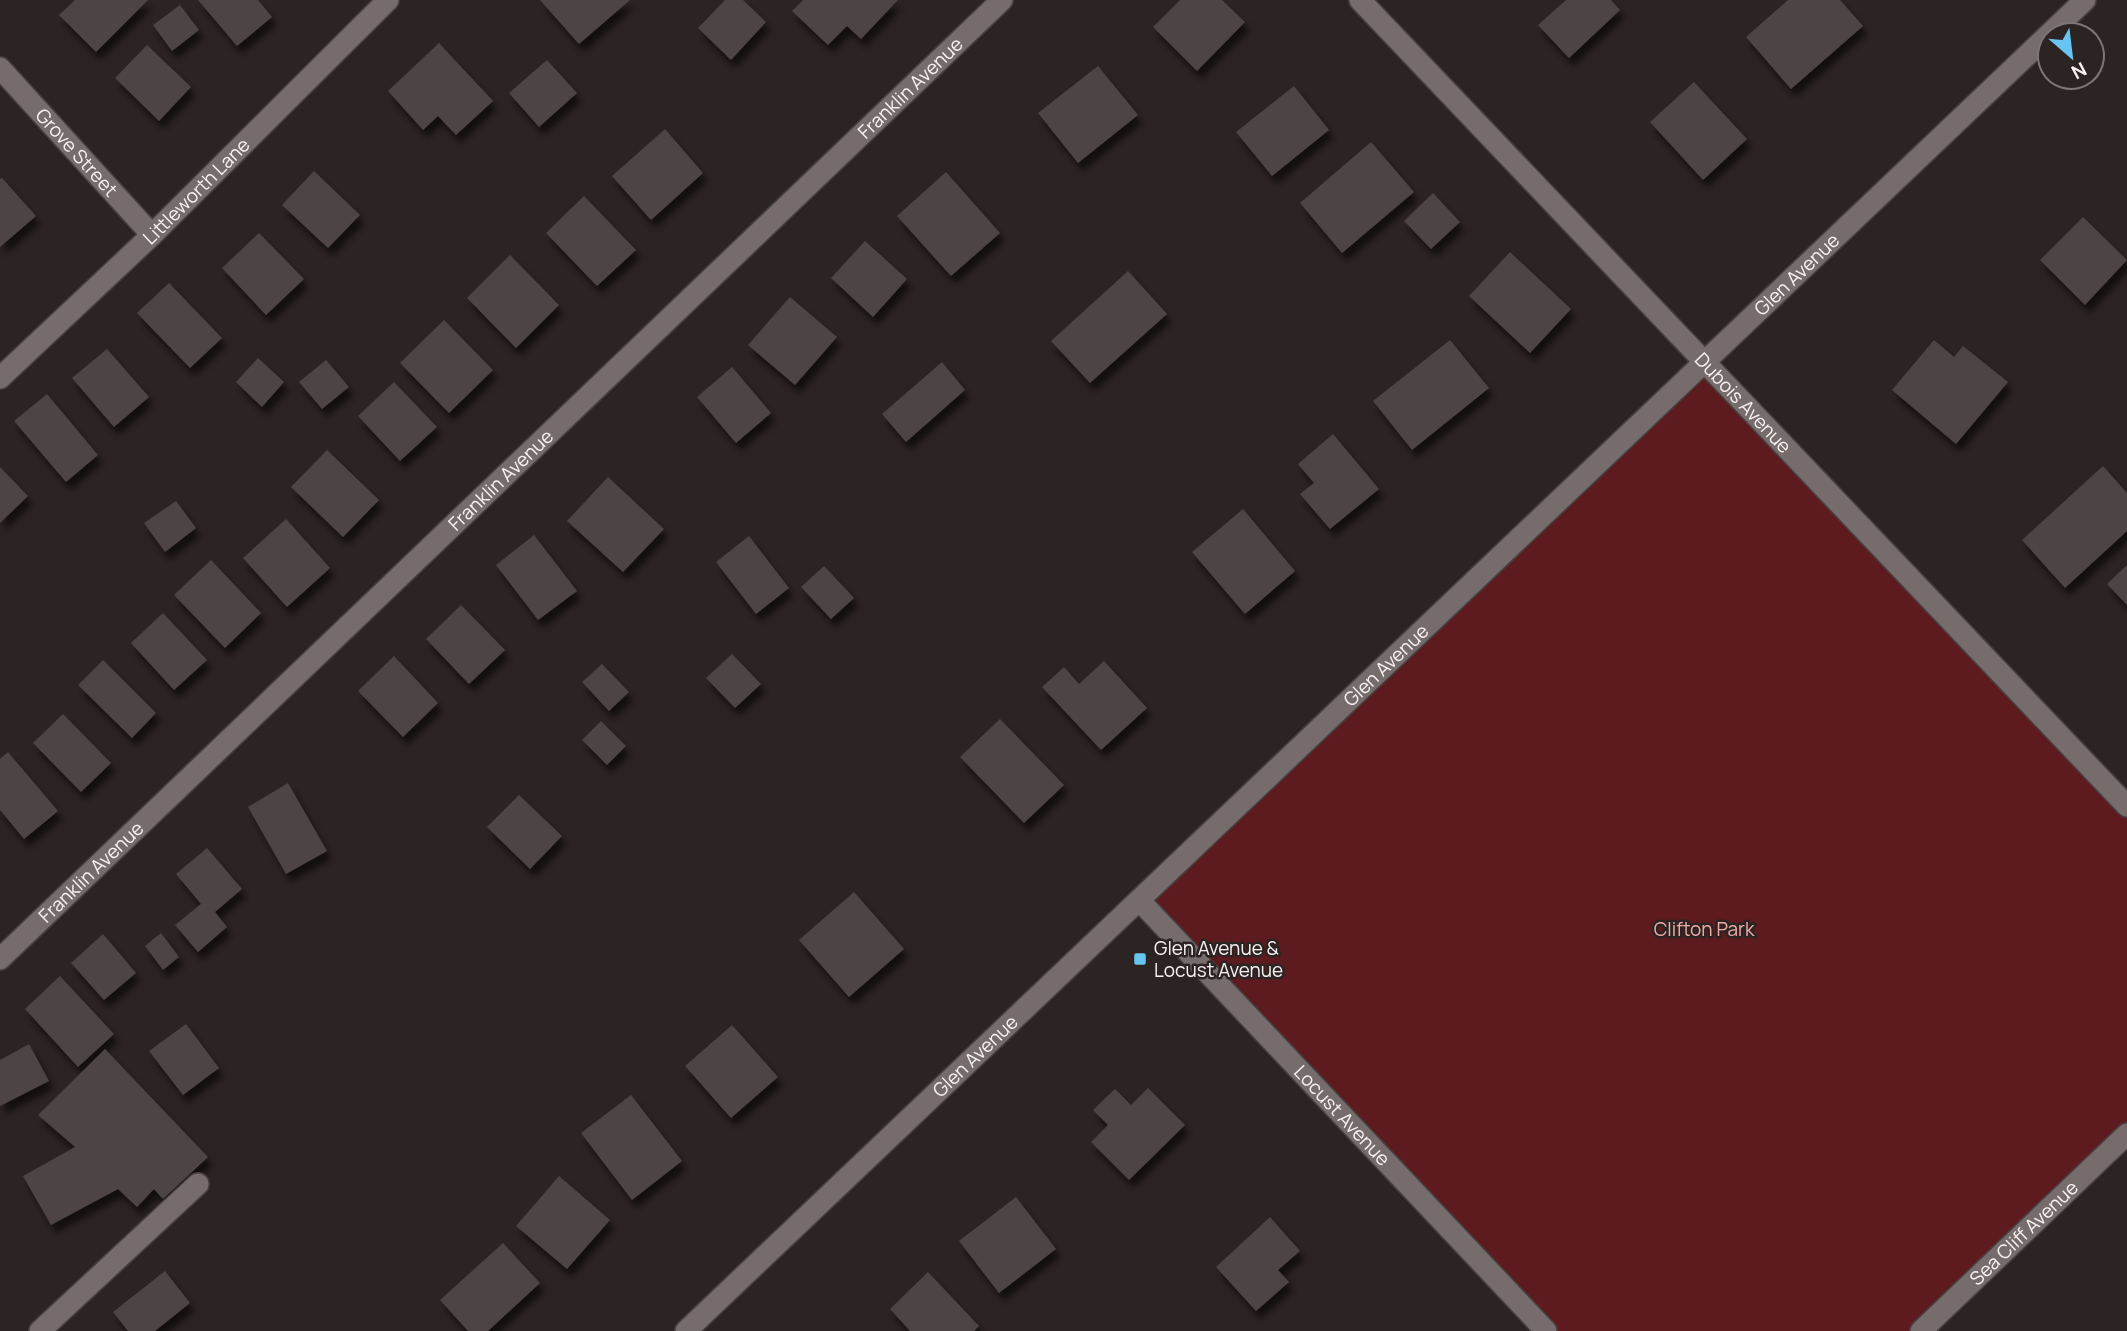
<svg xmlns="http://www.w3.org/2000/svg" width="2127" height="1331" font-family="Manrope,sans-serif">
<defs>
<filter id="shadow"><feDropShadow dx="4.5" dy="8" stdDeviation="3.5" flood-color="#0009"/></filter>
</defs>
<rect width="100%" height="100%" fill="#2c2423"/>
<!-- green -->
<path fill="#5e1b1f" d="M1704 361 2127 806V1134L1921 1331H1546L1139 900Z"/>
<!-- building -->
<path fill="#4d4444" filter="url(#shadow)" d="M75 0H148L96 52 59 15Z
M198 0H258L272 17 237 46Z
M540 0H630L579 44Z
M725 0H743L766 22 731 60 698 28Z
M803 0H898L861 39 847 26 828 45 792 11Z
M1180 0H1222L1245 22 1197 71 1153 27Z
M1566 0H1611L1620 10 1569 58 1538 25Z
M1788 0H1840L1863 26 1791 89 1746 37Z
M180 5 199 30 172 51 153 25Z
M439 43 493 101 456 135 438 116 423 130 388 91Z
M147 45 191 87 159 121 115 78Z
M547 60 577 93 539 127 509 93Z
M1098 66 1138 115 1078 163 1038 113Z
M1694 82 1747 139 1703 180 1650 122Z
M1294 86 1329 130 1272 176 1236 132Z
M665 129 703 173 651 220 612 176Z
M1371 142 1414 192 1342 253 1300 203Z
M314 171 360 215 328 248 282 205Z
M946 172 1000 233 951 276 897 216Z
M2 178 36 216 0 247V179Z
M1433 193 1460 222 1431 249 1404 221Z
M584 196 636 250 597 286 546 233Z
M2083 217 2127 260 2085 305 2040 260Z
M259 233 304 279 266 315 222 268Z
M865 241 907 279 873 317 831 278Z
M1510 252 1571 309 1530 353 1469 296Z
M510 255 559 305 516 348 467 298Z
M1128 271 1167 314 1090 383 1051 341Z
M169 283 222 338 190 368 137 313Z
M790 297 837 337 795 385 748 345Z
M444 320 493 370 449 413 400 363Z
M1450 340 1489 388 1412 450 1373 401Z
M1934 340 1954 357 1963 346 2008 382 1956 444 1892 390Z
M107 349 149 397 114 427 72 378Z
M258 358 284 382 262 407 236 382Z
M326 360 349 387 322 409 299 382Z
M942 362 965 390 906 442 882 414Z
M732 367 771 413 736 443 697 397Z
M394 382 437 427 400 461 358 416Z
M47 394 98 455 66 482 14 421Z
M1333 434 1379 489 1330 529 1300 494 1314 483 1298 464Z
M327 450 379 500 343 537 291 487Z
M2103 466 2127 493V531L2065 588 2022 540Z
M0 467 28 496 0 523Z
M608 477 664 529 623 572 567 521Z
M176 501 196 528 165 552 144 523Z
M1243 509 1295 571 1245 614 1192 552Z
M286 519 330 568 287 607 243 558Z
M534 535 577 591 538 620 496 565Z
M749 536 789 588 756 614 716 562Z
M211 560 261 613 225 648 174 595Z
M2127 565V605L2107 584Z
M824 566 854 598 831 619 801 587Z
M461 605 505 650 469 684 426 639Z
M163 613 207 660 174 690 131 643Z
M732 654 761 684 735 708 706 678Z
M394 656 438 703 403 737 358 691Z
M103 660 156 713 132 738 78 685Z
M1104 661 1147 708 1101 750 1042 687 1064 667 1079 684Z
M602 664 629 692 609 711 582 682Z
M63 714 111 763 81 792 33 743Z
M1000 719 1064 785 1024 823 960 757Z
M601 721 626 746 607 765 582 740Z
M8 752 58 811 24 839 0 810V759Z
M288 783 327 851 286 874 248 807Z
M519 795 562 836 530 869 487 827Z
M207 848 242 889 215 912 227 927 198 952 175 925 201 904 176 874Z
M854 892 904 949 849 997 799 940Z
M161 933 179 957 163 970 145 946Z
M103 934 136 973 104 1000 71 963Z
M60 976 114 1034 78 1067 25 1009Z
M186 1024 219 1068 183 1095 149 1051Z
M732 1025 778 1077 731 1118 685 1066Z
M29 1044 49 1081 0 1106V1060Z
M105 1049 208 1157 163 1199 154 1189 137 1207 118 1189 51 1225 23 1176 75 1147 38 1115Z
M1148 1088 1185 1125 1129 1180 1091 1142 1108 1125 1093 1110 1115 1089 1131 1105Z
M631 1095 682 1161 632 1200 581 1133Z
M559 1176 610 1220 567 1269 516 1226Z
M1016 1197 1056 1249 999 1293 959 1241Z
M1270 1217 1300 1251 1278 1270 1289 1282 1256 1311 1216 1267Z
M503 1243 540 1283 488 1331H468L440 1300Z
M165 1271 190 1303 155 1331H128L113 1312Z
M928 1272 979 1326 974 1331H910L890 1309Z"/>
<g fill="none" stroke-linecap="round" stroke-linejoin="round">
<defs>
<path id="lane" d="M40 1331 198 1184"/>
<g id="street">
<path id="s1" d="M1360 0 2127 806"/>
<path id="s2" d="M0 68 152 235"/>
<path id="s3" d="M0 378 152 235 388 0"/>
<path id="s4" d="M1139 900 1546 1331"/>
<path id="s5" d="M0 959 1002 0"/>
</g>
<g id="secondary">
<path id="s6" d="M686 1331 2085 0"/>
<path id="s7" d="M1921 1331 2127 1134"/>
</g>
</defs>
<!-- lane casing -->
<use href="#lane" stroke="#463f3f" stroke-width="24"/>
<!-- street casing -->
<use href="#street" stroke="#463f3f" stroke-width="24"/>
<!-- secondary casing -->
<use href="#secondary" stroke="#463f3f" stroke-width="24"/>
<!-- lane -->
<use href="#lane" stroke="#766c6c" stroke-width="21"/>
<!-- street -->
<use href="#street" stroke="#766c6c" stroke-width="21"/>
<!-- secondary -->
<use href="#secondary" stroke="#766c6c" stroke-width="21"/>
</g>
<!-- markers -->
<rect fill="#68c4f0" stroke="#2c2423" stroke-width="2.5" x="1133" y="952" width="14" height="14" rx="3.5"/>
<g text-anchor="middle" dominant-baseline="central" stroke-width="5" stroke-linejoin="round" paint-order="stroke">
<!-- street labels -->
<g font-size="19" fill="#f7f1f1" stroke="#2c2423">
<text stroke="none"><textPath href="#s5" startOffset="1260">Franklin Avenue</textPath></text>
<text stroke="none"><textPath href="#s2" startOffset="114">Grove Street</textPath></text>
<text stroke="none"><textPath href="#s3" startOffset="271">Littleworth Lane</textPath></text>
<text stroke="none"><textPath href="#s6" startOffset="1533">Glen Avenue</textPath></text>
<text stroke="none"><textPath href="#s1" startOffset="556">Dubois Avenue</textPath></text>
<text stroke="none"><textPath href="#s5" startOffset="693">Franklin Avenue</textPath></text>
<text stroke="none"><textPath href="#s6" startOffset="966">Glen Avenue</textPath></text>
<text stroke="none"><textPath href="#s5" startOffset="126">Franklin Avenue</textPath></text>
<text stroke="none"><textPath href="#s6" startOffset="399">Glen Avenue</textPath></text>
<text stroke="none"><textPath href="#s4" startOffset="296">Locust Avenue</textPath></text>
<text stroke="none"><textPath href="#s7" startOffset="142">Sea Cliff Avenue</textPath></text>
</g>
<!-- park labels -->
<g font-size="19" fill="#f2aaa7" stroke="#2c2423">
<text x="1704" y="929">Clifton Park</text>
</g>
<!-- poi labels -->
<g font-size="19" fill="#f7f1f1" stroke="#2c2423" text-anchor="start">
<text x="1154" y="948">Glen Avenue &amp;<tspan x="1154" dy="22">Locust Avenue</tspan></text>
</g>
</g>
<!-- north arrow -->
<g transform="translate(2071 56) rotate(152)"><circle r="33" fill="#2c2423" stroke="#7d7675" stroke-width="2"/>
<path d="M0-5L12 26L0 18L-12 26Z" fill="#68c4f0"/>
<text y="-10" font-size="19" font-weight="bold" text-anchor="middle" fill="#f7f1f1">N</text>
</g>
</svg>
